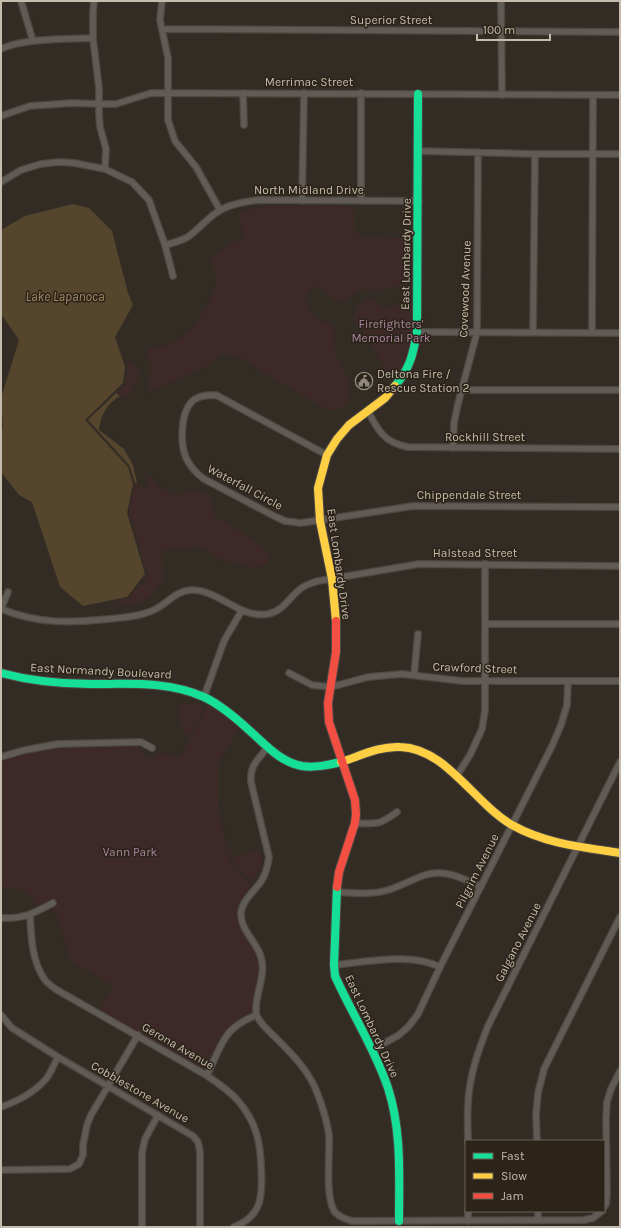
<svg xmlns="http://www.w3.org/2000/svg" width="621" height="1228" font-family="Karla,sans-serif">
<rect width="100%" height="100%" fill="#322c25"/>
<!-- green -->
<path fill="#3c2928" d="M262 206H350L354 212V230L361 237 405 238 412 247 411 280 405 286 394 287 379 291 360 289 346 301H337L320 287 311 288 305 296 309 309 317 319 333 325C337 334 333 344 336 353 340 369 357 386 347 403 343 410 336 410 328 410L257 369 239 356 221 354 207 366 148 393 151 370 147 348 165 346 177 340 193 328 206 307 217 283 211 256 244 236 238 212Z
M366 299 374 300 384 309 407 301 415 305C414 331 414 359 397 380H393L388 376C382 364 364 326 353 322L357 306Z
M124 359 139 369 140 376 130 395 120 396 116 393 125 384 127 367Z
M146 471 157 485 174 495 196 491 210 495 214 516C225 523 262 543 267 552 270 556 269 560 267 564L254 568 216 558 211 551 196 547 164 550 161 556 164 578C150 603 139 607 112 604L115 602 129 598 137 588 145 581 147 574 129 513 135 483H137L140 486 149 487Z
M198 703 204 707 188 739C182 728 178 716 181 704Z
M208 704C220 707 230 719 240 728L218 763V803L227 856 251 886 243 900 239 911 240 924 258 957 259 969 253 1009 248 1015 229 1028 217 1047 211 1065 206 1070 197 1067 99 1010 113 986 71 961 58 918 55 911 38 906 23 890 1 887V761C46 744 91 746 138 746L142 752 148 758 155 756 158 752 180 758Z
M220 800 226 836 232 856 261 851C264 865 261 871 250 882L229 855Z"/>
<!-- water -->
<path fill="#55452d" d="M73 204 89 208 112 231 128 293 133 305 115 337 125 367 123 383 85 420 128 467 133 484 127 513 145 574 127 597 83 606 60 587 32 502 19 495 1 472V430L3 428 1 398 19 340 1 314V230L25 216Z
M116 393 120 396C107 404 101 414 99 430L124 449 133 465 137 483H135L129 465 88 420Z"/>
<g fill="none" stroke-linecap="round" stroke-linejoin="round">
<defs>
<path id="street" d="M21 1 33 41
M94 1 93 13V38L99 88V114L100 127 106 149 105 169
M162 1 160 20 168 58V120L175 141 196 167 220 210
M501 1 502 95
M162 29 620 32
M1 49C23 38 68 39 93 38
M243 93 244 125
M1 116 30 106 72 103 100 104H116L151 93 620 95
M419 151 535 154H620
M1 182 21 170 41 164 59 162 74 163 105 169 132 182 149 200 165 245 173 276
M302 201 304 93
M361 201V93
M165 245C173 243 181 241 188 237 199 229 207 218 219 211 230 204 245 202 258 200L419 201
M417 332 620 333
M533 332 535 154
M592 333 593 95
M463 390H620
M368 411C378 431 385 443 408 447L620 449
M453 448 454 423 458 404 477 332 478 152
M327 455 216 395C209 395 202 395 195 399 180 409 180 443 186 458 190 466 197 474 204 479L276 517 285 521 301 523 413 506 620 507
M1 609C39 624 69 623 109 619 124 617 139 617 154 610 167 604 177 589 193 590 220 591 240 619 268 614 283 611 288 599 299 590 304 585 311 583 318 581L419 564 620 566
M1 609 8 592
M485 624H620
M289 673 312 685 331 687 368 677 402 674 462 681H620
M414 675 418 634
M204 697 224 641 242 610
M267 748C257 761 250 765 251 782L269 857C268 865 266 873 262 880 255 891 242 900 241 913 240 930 257 942 261 957 266 974 257 990 256 1007 256 1010 256 1014 257 1016 261 1025 270 1032 277 1039 293 1055 310 1072 318 1095 322 1105 328 1125 329 1136 330 1156 325 1194 334 1211 338 1217 346 1219 352 1221L584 1220 593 1218 602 1211
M1 757 25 750 58 744 141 742 152 748
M456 777 470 755 482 729 485 710V564
M355 823C378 824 379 825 397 812
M336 892C354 893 372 895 388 890 401 886 413 879 425 875 445 869 463 878 481 887
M30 915C31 937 32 962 45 980 48 984 53 987 57 990L206 1075C219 1084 234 1094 243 1107 249 1115 253 1123 256 1132 261 1147 265 1194 257 1208 252 1218 244 1223 234 1227
M1 918C24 919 34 913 53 903
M334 965C367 962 410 952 440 967
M1 1015 12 1028 58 1057 193 1136 198 1142 200 1152V1227
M372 1050 399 1035 409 1026 418 1014 440 967 552 746 561 725 567 705 568 681
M207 1075C214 1062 222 1037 234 1028 240 1022 248 1019 256 1015
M1 1107C18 1101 34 1093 46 1079 51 1073 54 1064 58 1057
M468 1141C468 1129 467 1116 468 1104 469 1077 478 1051 488 1026L620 762
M537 1141 536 1115 538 1093 544 1069 620 917
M1 1170 70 1169 79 1164 83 1155V1145L87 1125 91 1115 138 1035
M604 1207 606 1204 607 1195 606 1119 607 1102 611 1089 620 1071
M468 1211V1221
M538 1211V1220
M142 1227V1152L145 1139 158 1115"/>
<path id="fast" d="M395 386C410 368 413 355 417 332L418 94
M1 673C31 681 60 684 91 684 130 684 168 681 204 697 221 705 236 718 250 731 266 745 280 762 302 766 315 768 328 765 341 762
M337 887 334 965 335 976C352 1014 375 1049 388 1088 402 1131 399 1177 399 1221"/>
<path id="slow" d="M336 621 332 579 320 521 318 488 327 455 337 439 349 425 385 398 395 386
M341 762C360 756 379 746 400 747 446 748 474 803 512 825 546 844 582 847 620 853"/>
<path id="jam" d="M336 621V652L328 703 329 722 355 800 356 814 355 823 339 872 337 887"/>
</defs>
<!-- street casing -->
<use href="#street" stroke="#4d4843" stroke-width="8"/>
<!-- fast casing -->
<use href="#fast" stroke="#4d4843" stroke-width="10"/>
<!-- slow casing -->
<use href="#slow" stroke="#4d4843" stroke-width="10"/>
<!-- jam casing -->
<use href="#jam" stroke="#4d4843" stroke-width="10"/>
<!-- street -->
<use href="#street" stroke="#605b54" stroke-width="5.5"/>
<!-- fast -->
<use href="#fast" stroke="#16e098" stroke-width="8"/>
<!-- slow -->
<use href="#slow" stroke="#ffcf43" stroke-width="8"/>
<!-- jam -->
<use href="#jam" stroke="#f24e42" stroke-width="8"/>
</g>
<!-- icons -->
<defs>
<symbol id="civic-ring" viewBox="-11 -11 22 22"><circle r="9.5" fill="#2c2419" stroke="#928a7d" stroke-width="1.5"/><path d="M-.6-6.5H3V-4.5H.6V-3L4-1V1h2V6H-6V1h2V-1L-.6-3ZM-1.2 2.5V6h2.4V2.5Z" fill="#928a7d"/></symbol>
</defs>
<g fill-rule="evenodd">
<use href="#civic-ring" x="354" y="371" width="20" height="20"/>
</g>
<g text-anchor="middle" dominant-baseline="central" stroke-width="3" stroke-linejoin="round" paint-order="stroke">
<!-- street labels -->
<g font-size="12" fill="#c5bcad" stroke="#2c2419">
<text x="391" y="20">Superior Street</text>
<text x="309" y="82">Merrimac Street</text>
<text x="309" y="190">North Midland Drive</text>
<text transform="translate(406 254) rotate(-89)">East Lombardy Drive</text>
<text transform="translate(465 289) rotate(-88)">Covewood Avenue</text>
<text x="485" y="437">Rockhill Street</text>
<text transform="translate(245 487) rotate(28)">Waterfall Circle</text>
<text x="469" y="495">Chippendale Street</text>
<text x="475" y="553">Halstead Street</text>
<text transform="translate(339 564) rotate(82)">East Lombardy Drive</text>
<text transform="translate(475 668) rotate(2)">Crawford Street</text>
<text transform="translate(101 671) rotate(3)">East Normandy Boulevard</text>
<text transform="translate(477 871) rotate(-63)">Pilgrim Avenue</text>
<text transform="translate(518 942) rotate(-63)">Galgano Avenue</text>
<text transform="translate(372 1026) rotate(65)">East Lombardy Drive</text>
<text transform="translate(178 1046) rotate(30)">Gerona Avenue</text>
<text transform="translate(140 1092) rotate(30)">Cobblestone Avenue</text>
</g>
<!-- park labels -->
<g font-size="12" fill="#aa84a1" stroke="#2c2419">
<text x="391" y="324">Firefighters'<tspan x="391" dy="14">Memorial Park</tspan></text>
<text x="130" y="852">Vann Park</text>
</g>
<!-- poi labels -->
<g font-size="12" fill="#c5bcad" stroke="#2c2419" text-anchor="start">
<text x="377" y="374">Deltona Fire /<tspan x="377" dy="14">Rescue Station 2</tspan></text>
</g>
<!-- water labels -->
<g font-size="13" font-style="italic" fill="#a48a65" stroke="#2c2419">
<text x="65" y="296">Lake Lapanoca</text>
</g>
</g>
<!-- border -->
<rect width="621" height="1228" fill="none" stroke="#c5bcad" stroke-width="4"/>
<!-- legend -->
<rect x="465" y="1140" width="140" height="72" fill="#2c2419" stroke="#696154"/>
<rect x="473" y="1153" width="20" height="6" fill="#16e098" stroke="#696154"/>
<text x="501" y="1160" font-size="12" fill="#c5bcad">Fast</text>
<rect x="473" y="1173" width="20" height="6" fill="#ffcf43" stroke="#696154"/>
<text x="501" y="1180" font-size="12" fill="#c5bcad">Slow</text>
<rect x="473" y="1193" width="20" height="6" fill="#f24e42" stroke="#696154"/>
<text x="501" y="1200" font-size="12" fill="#c5bcad">Jam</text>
<!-- scale -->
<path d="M477 34v6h73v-6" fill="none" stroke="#c5bcad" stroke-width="2"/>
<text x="483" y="34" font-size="12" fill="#c5bcad" stroke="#2c2419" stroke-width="3" paint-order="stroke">100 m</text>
</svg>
